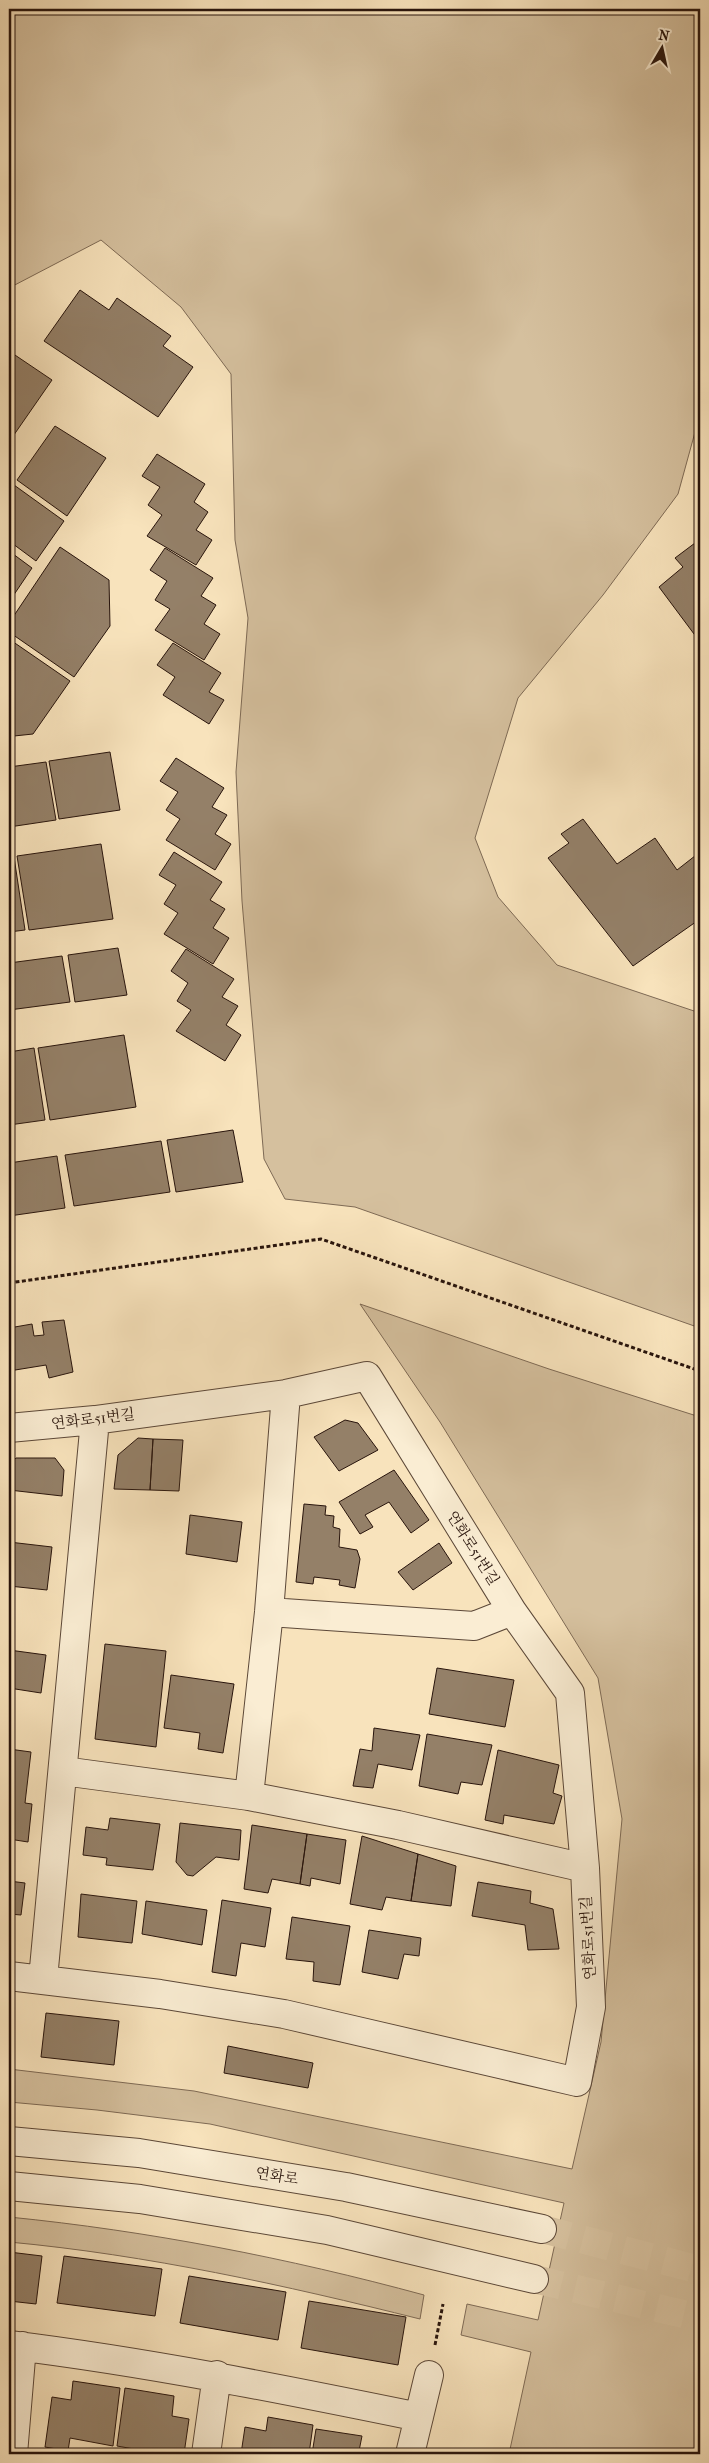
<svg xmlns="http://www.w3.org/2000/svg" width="709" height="2463" font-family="'IM FELL French Canon','Noto Serif KR',serif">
<rect width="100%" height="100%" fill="#f8e3bc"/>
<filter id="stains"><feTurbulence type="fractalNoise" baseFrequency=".004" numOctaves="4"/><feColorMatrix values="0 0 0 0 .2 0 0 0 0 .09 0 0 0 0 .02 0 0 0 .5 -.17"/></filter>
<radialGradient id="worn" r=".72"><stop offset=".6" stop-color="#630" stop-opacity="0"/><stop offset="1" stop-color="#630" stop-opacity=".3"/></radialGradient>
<!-- green -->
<path fill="#d5c09e" stroke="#7e6a55" d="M9 9H700V414L678 494 603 595 518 698 475 838 498 897 557 965 700 1013V1328L355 1207 285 1199 264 1159 242 901 236 772 248 618 235 540 231 374 181 307 101 240 9 288Z
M360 1304 549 1369 700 1417V2454H509L531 2352 461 2335 467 2304 538 2320 564 2203 210 2124 97 2110 9 2102V2069L194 2091 572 2169 601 2042 622 1819 598 1678 440 1422Z
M9 2217C149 2231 288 2258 424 2295L420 2319C284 2285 148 2255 9 2242Z"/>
<!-- building -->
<path fill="#948068" stroke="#28140c" d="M80 290 109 310 117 298 171 336 163 346 193 367 158 417 44 341Z
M9 351 52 380 9 442Z
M55 426 106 458 67 516 17 480Z
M157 454 205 484 194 502 208 512 196 530 212 540 196 565 147 536 162 515 148 505 160 487 142 476Z
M14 485 64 521 36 561 9 541V493Z
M695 543 700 549V642L659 587 683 567 675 558Z
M60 547 109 580 110 626 74 677 9 632V623Z
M165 548 213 578 201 596 216 605 204 624 220 634 204 660 155 630 170 609 155 600 167 581 150 570Z
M9 551 32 568 9 602Z
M9 639 70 681 33 734 14 736 9 732Z
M173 643 221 673 209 692 224 700 209 724 163 695 175 677 157 665Z
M110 752 120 810 59 819 49 761Z
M176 758 224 788 212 807 227 815 215 834 231 844 215 870 166 840 180 819 166 810 178 792 160 781Z
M46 762 56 820 9 827V767Z
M583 819 617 864 655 838 677 870 700 852V919L633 966 548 858 569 843 561 834Z
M101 844 113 919 29 930 17 856Z
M174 852 222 882 210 900 225 909 213 928 229 938 213 964 164 934 178 913 164 904 176 885 159 875Z
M14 857 25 930 9 932V858Z
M118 948 127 995 75 1002 68 955Z
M186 949 234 979 222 997 238 1006 226 1025 241 1035 225 1061 176 1031 191 1010 177 1001 188 983 171 971Z
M62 956 70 1002 9 1010V963Z
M124 1035 136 1107 50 1120 38 1048Z
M34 1048 45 1120 9 1125V1052Z
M233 1130 243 1182 176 1192 167 1140Z
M161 1141 170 1192 74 1206 65 1155Z
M57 1156 65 1208 9 1216V1163Z
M64 1320 73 1372 49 1378 46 1365 9 1371V1328L32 1324 34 1336 44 1335 42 1322Z
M345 1420 358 1423 378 1450 339 1471 314 1437Z
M138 1438 153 1439 150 1490 114 1489 118 1455Z
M153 1439 183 1440 179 1491 150 1490Z
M16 1458H55L64 1470 62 1496 9 1490V1464Z
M394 1470 429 1520 411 1533 389 1502 365 1515 373 1527 360 1534 339 1502Z
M304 1504 326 1506 325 1515 334 1516 333 1527 340 1529 339 1547 357 1550 360 1559 355 1588 339 1585 340 1580 314 1577 313 1584 296 1582Z
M190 1515 242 1522 237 1562 186 1554Z
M9 1542 52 1547 47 1590 9 1586Z
M439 1543 452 1563 413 1590 398 1572Z
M105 1644 166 1651 156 1747 95 1739Z
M9 1650 46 1655 41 1693 9 1688Z
M437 1668 514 1680 505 1727 429 1714Z
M171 1675 234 1684 223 1753 198 1749 200 1733 164 1728Z
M374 1728 420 1735 412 1770 378 1764 373 1788 353 1786 360 1749 372 1751Z
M427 1734 492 1745 482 1785 461 1782 458 1794 419 1786Z
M9 1749 31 1752 25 1803 32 1804 28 1842 9 1839Z
M498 1750 559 1765 553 1793 562 1796 554 1824 504 1815 503 1824 485 1820Z
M110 1818 160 1824 153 1870 106 1865 107 1858 83 1855 86 1827 108 1830Z
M180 1823 241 1830 239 1860 216 1857 193 1876 187 1875 176 1862Z
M252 1825 307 1834 300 1884 272 1879 268 1893 244 1889Z
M307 1834 346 1840 340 1884 311 1878 310 1886 300 1884Z
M362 1836 418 1854 411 1901 386 1897 382 1910 350 1904Z
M418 1854 456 1866 451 1906 411 1901Z
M9 1881 25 1883 21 1915 9 1914Z
M478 1882 531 1891 530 1903 553 1909 559 1949 528 1950 525 1925 472 1916Z
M81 1894 137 1901 132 1943 78 1937Z
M222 1900 271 1908 265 1947 241 1943 236 1976 212 1972Z
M146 1901 207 1910 202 1945 142 1934Z
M292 1917 350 1926 340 1985 313 1981 314 1962 286 1959Z
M369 1930 421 1938 419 1956 404 1954 398 1979 362 1972Z
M46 2013 119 2021 114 2065 41 2057Z
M228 2046 313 2063 308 2088 224 2073Z
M9 2252 42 2256 36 2304 9 2301Z
M64 2256 162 2269 155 2316 57 2303Z
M189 2276 286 2292 278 2340 180 2323Z
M309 2301 406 2317 398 2365 301 2348Z
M73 2381 120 2388 113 2446 70 2438 68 2451 45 2447 52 2397 71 2400Z
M125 2388 174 2396 172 2416 189 2419 184 2454H162L117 2446Z
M268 2417 313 2425 309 2454H241L245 2427 266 2431Z
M316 2429 362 2436 359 2451 375 2454H312Z"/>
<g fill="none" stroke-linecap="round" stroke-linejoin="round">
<!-- tertiary-tunnel -->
<path stroke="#d9c4a2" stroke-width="28" stroke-dasharray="28 14" stroke-linecap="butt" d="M542 2229 700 2270
M534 2279 700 2318"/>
<defs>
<path id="minor" d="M9 1428 95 1420 286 1394 367 1376 512 1611 570 1693 585 1868 591 2007 577 2082 284 2014 160 1994 9 1976
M269 1612 474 1626 512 1611
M63 1771 249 1796 398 1825 585 1868
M249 1796 269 1612 286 1394
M43 1979 95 1420
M9 2345C147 2362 282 2389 419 2417
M13 2454 22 2346
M206 2454 217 2375
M410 2454 429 2375"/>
<path id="tertiary" d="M9 2141 139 2153 346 2187 542 2229
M9 2186 140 2199 327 2230 534 2279"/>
</defs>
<!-- minor casing -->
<use href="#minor" stroke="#5c4838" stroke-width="30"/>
<!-- tertiary casing -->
<use href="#tertiary" stroke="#5c4838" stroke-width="30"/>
<!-- path -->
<path stroke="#28140c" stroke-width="3" stroke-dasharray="4 2.5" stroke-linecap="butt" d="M9 1283 321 1239 700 1371
M435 2345 443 2304"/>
<!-- minor -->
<use href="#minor" stroke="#faedd3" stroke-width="28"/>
<!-- tertiary -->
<use href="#tertiary" stroke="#faedd3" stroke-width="28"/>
</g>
<g text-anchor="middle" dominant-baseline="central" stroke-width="5" stroke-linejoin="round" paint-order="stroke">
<!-- street labels -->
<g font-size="15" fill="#28140c" stroke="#faedd3">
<text transform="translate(93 1419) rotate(-7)">연화로51번길</text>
<text transform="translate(473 1548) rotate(58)">연화로51번길</text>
<text transform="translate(588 1938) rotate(-93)">연화로51번길</text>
<text transform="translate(277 2176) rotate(9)">연화로</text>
</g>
</g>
<!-- margin -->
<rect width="709" height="2463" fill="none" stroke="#f8e3bc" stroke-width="30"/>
<rect x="10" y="10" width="689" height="2443" fill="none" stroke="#28140c" stroke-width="2.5"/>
<rect x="15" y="15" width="679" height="2433" fill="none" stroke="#28140c"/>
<!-- north arrow -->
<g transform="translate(662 48) rotate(9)" stroke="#faedd3" stroke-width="4" paint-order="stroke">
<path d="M0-4L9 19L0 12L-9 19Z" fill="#28140c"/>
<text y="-8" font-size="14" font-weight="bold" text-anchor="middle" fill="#28140c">N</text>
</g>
<rect width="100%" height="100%" filter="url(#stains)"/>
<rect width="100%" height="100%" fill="url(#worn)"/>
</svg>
